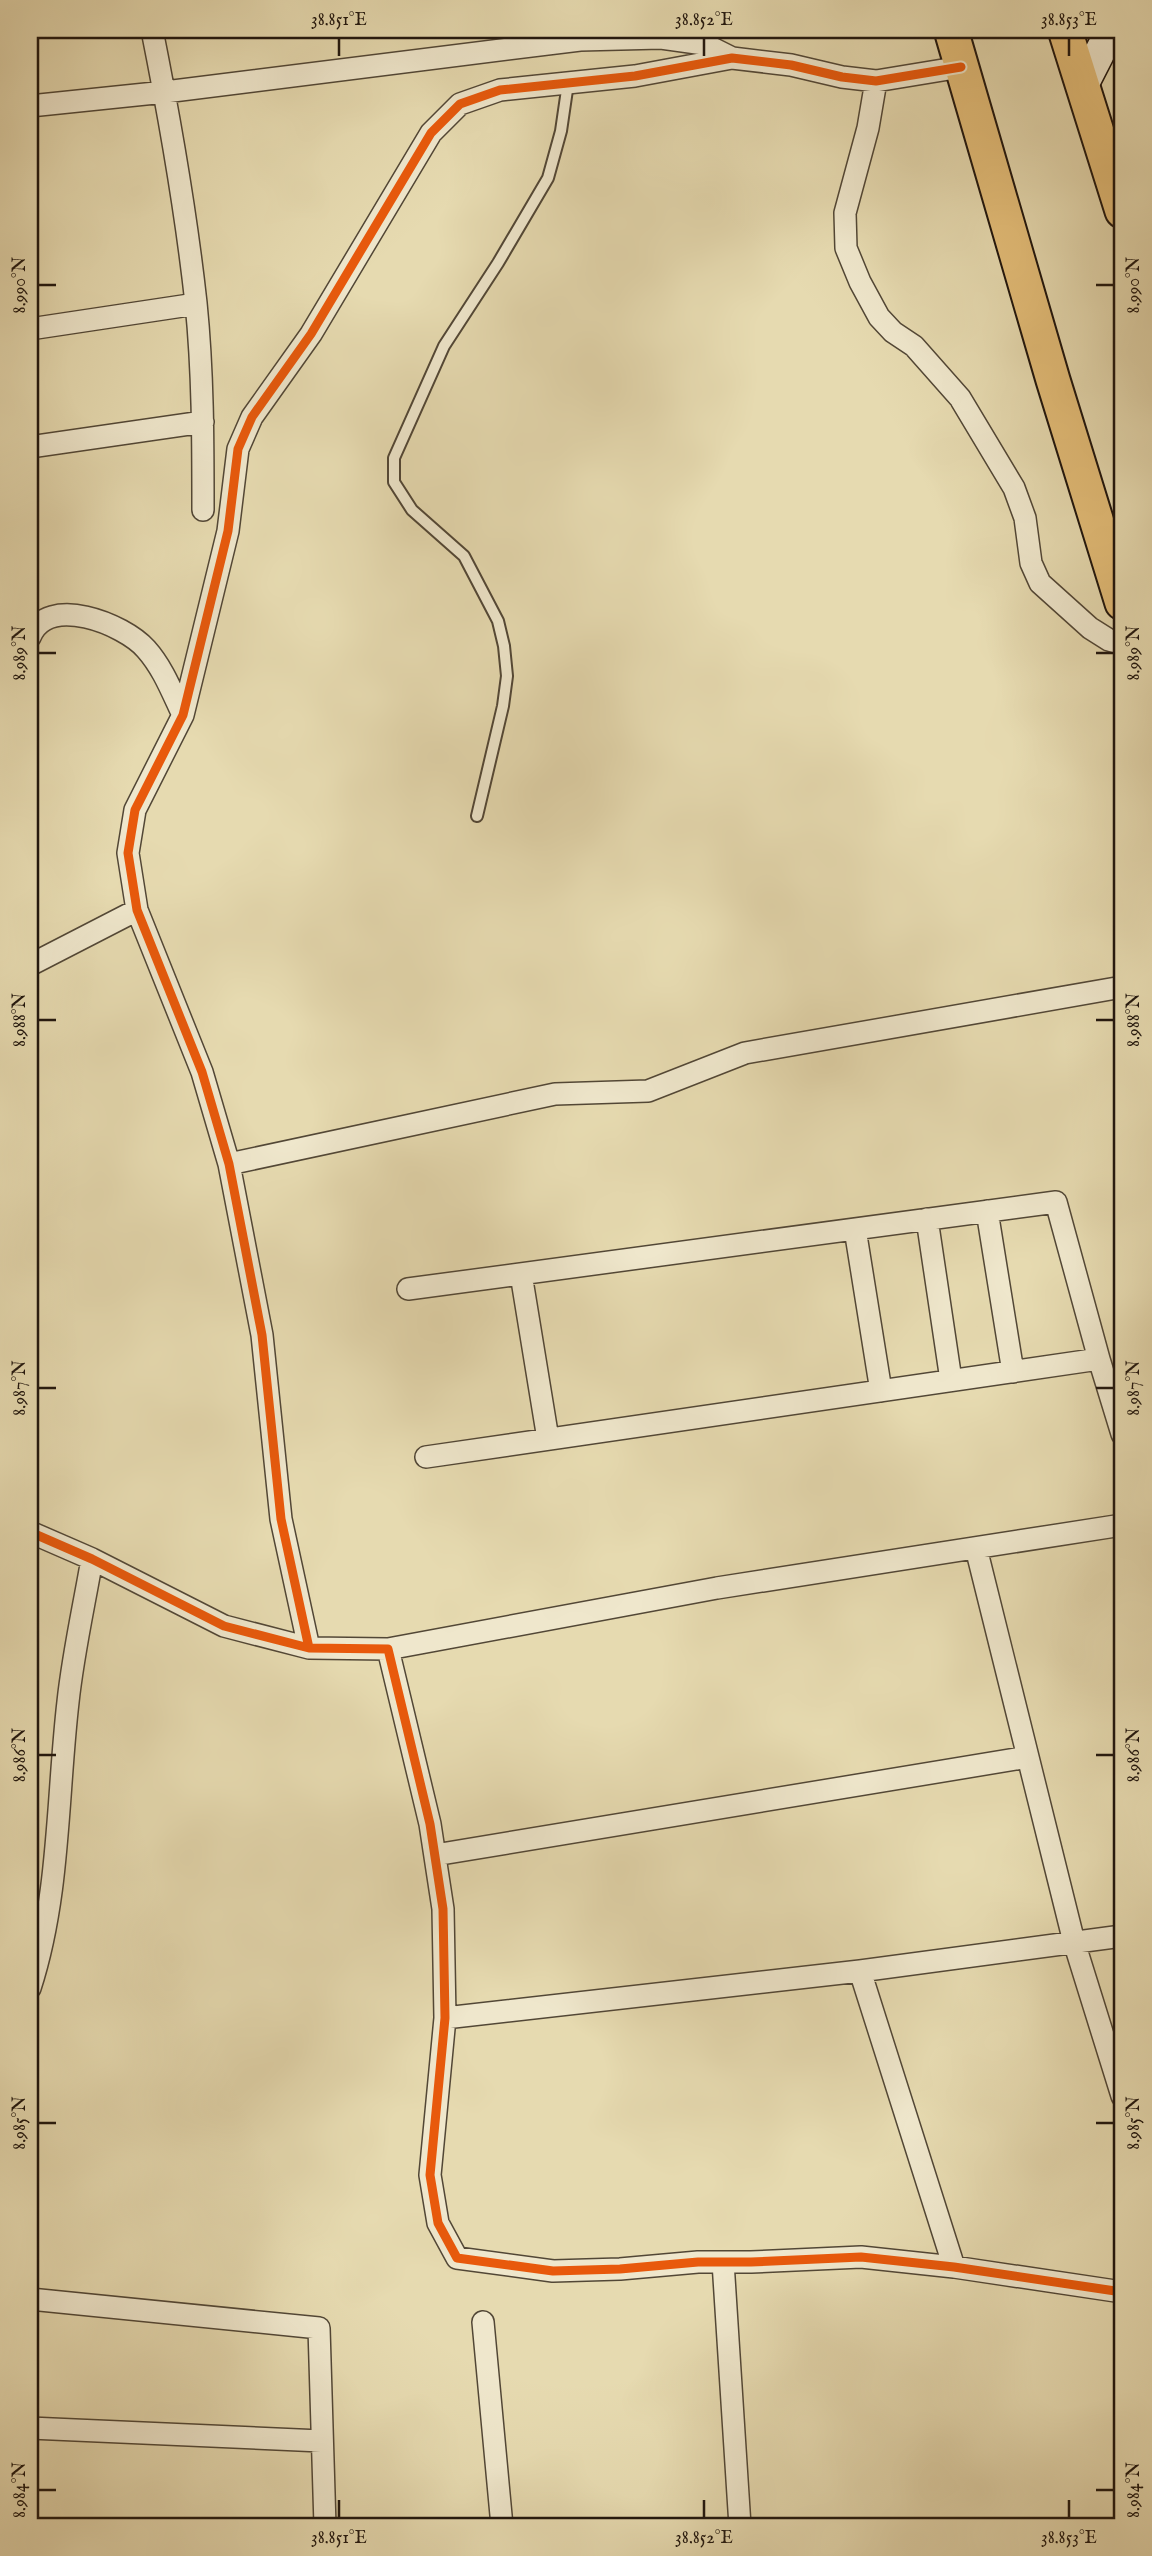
<svg xmlns="http://www.w3.org/2000/svg" width="1152" height="2556" font-family="'IM FELL English',serif">
<rect width="100%" height="100%" fill="#e6dab0"/>
<filter id="stains"><feTurbulence type="fractalNoise" baseFrequency=".00286" numOctaves="4"/><feColorMatrix values="0 0 0 0 .2 0 0 0 0 .09 0 0 0 0 .02 0 0 0 .5 -.17"/></filter>
<radialGradient id="worn" r=".72"><stop offset=".6" stop-color="#630" stop-opacity="0"/><stop offset="1" stop-color="#630" stop-opacity=".3"/></radialGradient>
<g fill="none" stroke-linecap="round" stroke-linejoin="round">
<defs>
<path id="lane" d="M477 816 503 706 507 676 504 646 498 621 464 556 412 510 394 482V458L444 346 498 263 548 178 561 131 568 83"/>
<path id="street" d="M152 30C170 120 186 212 196 303 203 372 203 441 203 510
M876 81 868 128 845 213 846 248 860 282 879 317 893 332 914 346 960 398 1014 488 1025 518 1031 563 1040 583 1090 628 1109 640 1122 644
M30 106 165 92 580 40 661 38 704 44 732 58
M30 329 196 304
M30 447 203 422
M30 637C47 593 124 624 146 649 163 668 172 692 183 715
M30 962 34 963 137 910
M229 1164 555 1094 648 1091 745 1053 1122 987
M987 1211 1013 1372
M927 1219 951 1380
M855 1229 881 1391
M521 1274 548 1439
M408 1289 1056 1202 1099 1359
M426 1457 1099 1359 1122 1434
M30 1532 92 1559 224 1626 309 1648 388 1649 430 1824 443 1909 445 2018 430 2175 438 2223 457 2258 553 2271 620 2269 698 2262H751L861 2257 954 2267 1122 2292
M976 1548 1074 1942 1122 2096
M309 1648 281 1519 262 1335 229 1164 202 1072 137 910 128 853 135 810 183 715 228 531 238 449 252 417 311 334 431 133 460 104 500 90 635 76 732 58 791 65 842 77 876 81 961 67
M388 1649 717 1588 1122 1525
M435 1855 1028 1757
M860 1971 954 2267
M30 1988C60 1896 57 1797 68 1702 73 1654 84 1606 92 1559
M445 2018 860 1971 1122 1936
M723 2262 740 2526
M30 2299 319 2328 325 2526
M483 2322 502 2526
M30 2428 321 2441"/>
<path id="secondary" d="M1082 87 1104 44 1116 30"/>
<path id="primary" d="M951 30 1053 380 1122 603
M1065 30 1122 211"/>
</defs>
<!-- lane casing -->
<use href="#lane" stroke="#524736" stroke-width="14"/>
<!-- street casing -->
<use href="#street" stroke="#524736" stroke-width="24"/>
<!-- secondary casing -->
<use href="#secondary" stroke="#20160e" stroke-width="33"/>
<!-- primary casing -->
<use href="#primary" stroke="#20160e" stroke-width="37"/>
<!-- lane -->
<use href="#lane" stroke="#efe7cc" stroke-width="10"/>
<!-- street -->
<use href="#street" stroke="#efe7cc" stroke-width="21"/>
<!-- secondary -->
<use href="#secondary" stroke="#efe7cc" stroke-width="30"/>
<!-- primary -->
<use href="#primary" stroke="#e3bd78" stroke-width="33"/>
<defs>
<path id="cycleway" d="M30 1532 92 1559 224 1626 309 1648 388 1649 430 1824 443 1909 445 2018 430 2175 438 2223 457 2258 553 2271 620 2269 698 2262H751L861 2257 954 2267 1122 2292
M309 1648 281 1519 262 1335 229 1164 202 1072 137 910 128 853 135 810 183 715 228 531 238 449 252 417 311 334 431 133 460 104 500 90 635 76 732 58 791 65 842 77 876 81 961 67"/>
</defs>
<!-- cycleway casing -->
<use href="#cycleway" stroke="#efe7cc" stroke-width="13"/>
<!-- cycleway -->
<use href="#cycleway" stroke="#e8590c" stroke-width="9"/>
</g>
<!-- ticks -->
<path fill="none" stroke="#20160e" stroke-width="2.5" d="M339 38V56M704 38V56M1069 38V56M38 285H56M1096 285H1114M38 653H56M1096 653H1114M38 1020H56M1096 1020H1114M38 1388H56M1096 1388H1114M38 1755H56M1096 1755H1114M38 2123H56M1096 2123H1114M38 2490H56M1096 2490H1114M339 2500V2518M704 2500V2518M1069 2500V2518"/>
<!-- margin -->
<rect width="1152" height="2556" fill="none" stroke="#e6dab0" stroke-width="77"/>
<rect x="38" y="38" width="1076" height="2480" fill="none" stroke="#20160e" stroke-width="2.5"/>
<g font-size="18" text-anchor="middle" fill="#20160e">
<text x="339" y="25">38.851°E</text>
<text x="704" y="25">38.852°E</text>
<text x="1069" y="25">38.853°E</text>
<text transform="translate(19 285) rotate(-90)" y="6">8.990°N</text>
<text transform="translate(1133 285) rotate(-90)" y="6">8.990°N</text>
<text transform="translate(19 653) rotate(-90)" y="6">8.989°N</text>
<text transform="translate(1133 653) rotate(-90)" y="6">8.989°N</text>
<text transform="translate(19 1020) rotate(-90)" y="6">8.988°N</text>
<text transform="translate(1133 1020) rotate(-90)" y="6">8.988°N</text>
<text transform="translate(19 1388) rotate(-90)" y="6">8.987°N</text>
<text transform="translate(1133 1388) rotate(-90)" y="6">8.987°N</text>
<text transform="translate(19 1755) rotate(-90)" y="6">8.986°N</text>
<text transform="translate(1133 1755) rotate(-90)" y="6">8.986°N</text>
<text transform="translate(19 2123) rotate(-90)" y="6">8.985°N</text>
<text transform="translate(1133 2123) rotate(-90)" y="6">8.985°N</text>
<text transform="translate(19 2490) rotate(-90)" y="6">8.984°N</text>
<text transform="translate(1133 2490) rotate(-90)" y="6">8.984°N</text>
<text x="339" y="2543">38.851°E</text>
<text x="704" y="2543">38.852°E</text>
<text x="1069" y="2543">38.853°E</text>
</g>
<rect width="100%" height="100%" filter="url(#stains)"/>
<rect width="100%" height="100%" fill="url(#worn)"/>
</svg>
